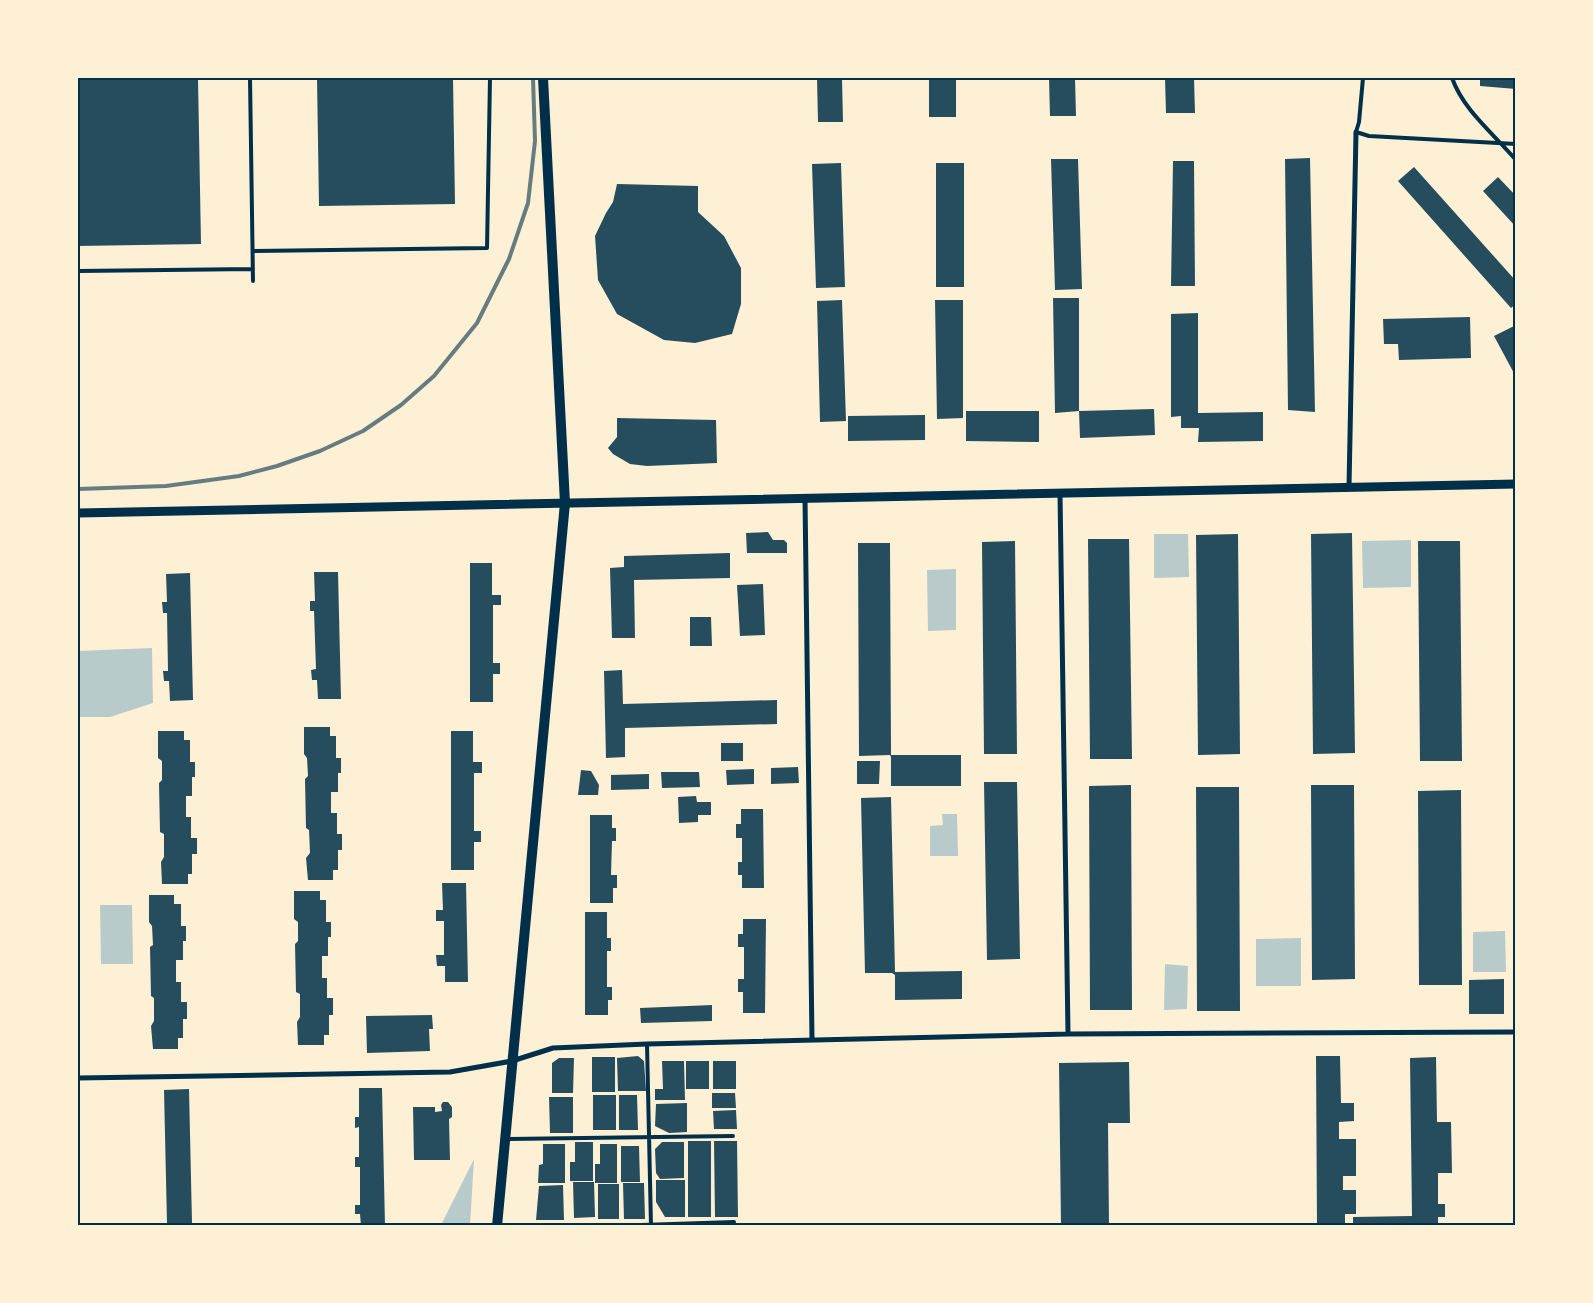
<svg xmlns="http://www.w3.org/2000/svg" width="1593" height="1303" font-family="'Archivo Narrow',sans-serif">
<rect width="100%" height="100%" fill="#fdf0d5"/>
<!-- green -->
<path fill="#b9caca" d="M1154 534H1188L1189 577 1154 578Z
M1411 540V587L1363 588 1362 541Z
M956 569V630L928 631 927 570Z
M152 648 153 703 110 717H78V651Z
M942 814H957L958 856H930V826L943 825Z
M100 905H132L133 964H101Z
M1505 931 1506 972H1473V932Z
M1301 938V986H1256V939Z
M1165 964 1188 966 1187 1009 1164 1010Z
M474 1159 470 1225H441Z"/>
<!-- building -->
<path fill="#264d5e" d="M78 78H198L201 244 78 246Z
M317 78H453L455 204 319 206Z
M817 78H842L843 122H818Z
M929 78H956V117H929Z
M1049 78H1075L1076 116H1050Z
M1165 78H1194L1195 113H1166Z
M1480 78H1516V89L1480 86Z
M1310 158 1315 412 1288 410 1285 159Z
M1051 159H1078L1082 289 1055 290Z
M1173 161H1194L1195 286H1171Z
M841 163 845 287 816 288 812 164Z
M936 163H964V287H936Z
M1414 167 1516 281V304L1511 308 1398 181Z
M1498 177 1516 196V227L1483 191Z
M617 184 698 186V212L724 236 741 268V304L732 334 695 343 664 340 617 314 598 280 595 236 606 213 613 202Z
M1053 298H1079V411L1055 413Z
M842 300 846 421 820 422 817 301Z
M935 300H963V418L937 419Z
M1198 313V413L1263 412V441L1198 442 1199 428H1181V416L1171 417V314Z
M1470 317 1471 358 1399 360 1398 344H1384L1383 319Z
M1516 325V377L1494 336Z
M1154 409 1155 435 1080 438 1079 411Z
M966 411H1039V442L966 441Z
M925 415V440L848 441V416Z
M617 418 716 420 717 463 647 466 630 464 613 454 608 448 617 437Z
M768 532 773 540H784L787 543V553H747L746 533Z
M1352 533 1355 753 1313 754 1311 534Z
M1238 534 1240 754 1198 755 1196 535Z
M1088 539H1129L1132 759H1090Z
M1015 541 1017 754H984L982 542Z
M1418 541H1460L1462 761H1420Z
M858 543H890L891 755H961V786H891V757L890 755 859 756Z
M730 553V578L634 580 635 638H612L610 568 624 567V556Z
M470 563H492V595H501V605H493V663H500V674H493V702H470Z
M314 572H338L341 699H318L317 680H312L311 670 316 669 314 611H310V601H315Z
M190 573 193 700 170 701 169 681H164L163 671H168L167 613H163L162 602H167L166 574Z
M763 584 765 635 740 636 737 585Z
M690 617H711L712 646H690Z
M622 670 623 704 777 700V724L625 728V757L606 758 604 671Z
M304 727H330V736H336V758H341V773H338V792H331V813H337V834H342V850H338V870H333V880H308L306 858 310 853 309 830 306 828 305 779 308 776 307 758 304 754Z
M158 731H184V740H190V762H195V777H192V796H186V817H191V838H197V854H192V874H188V884H162L161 862 164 857V834L160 832 159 783 162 780V761L158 758Z
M451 731H473V762H482V773H474V831H481V842H474V870H451Z
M721 743H743V761H721Z
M857 761H880L879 784H857Z
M798 767 799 783 771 784V768Z
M754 769V784L727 785 726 770Z
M581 770 591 771 599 785 598 795H578Z
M661 772H699L700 787 662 788Z
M649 774V789L611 790V775Z
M984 782H1017L1020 959 987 960Z
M1131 785 1132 1010H1090L1089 786Z
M1311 785H1354L1355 979 1312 980Z
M1196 787H1239L1240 1011H1197Z
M1461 790 1462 985H1419L1418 791Z
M696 796 697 802H711V815H698V822L679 823 678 797Z
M891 797 895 972 962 971V999L895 1000V975L892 973H865L861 798Z
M741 809H763L764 888H742V875H738V862H742V838H736V824H741Z
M590 815H612V828H616V841H612L611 875H617V888H613V903H590Z
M442 883H466L468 982H445V966H437L436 955H444V921H436V910H443Z
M294 891H320V900H326V922H331V937H328V956H322V978H327V998H333V1015H329V1035H324V1045H298L297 1022 300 1017V994L296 992 295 944 298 941V922L294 919Z
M149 895H174V904H181V926H186V941H183V960H176V982H181V1002H187V1019H183V1038H178V1049H153L151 1026 154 1021V998L151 996 150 947 153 945 152 926 149 922Z
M585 912H607V938H611V951H607V987H612V1000H608V1015H585Z
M743 919H766L765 1013H743V992H738V979H744V947H738V934H743Z
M1504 979V1014H1469V980Z
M712 1005V1021L641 1023 640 1008Z
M432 1015 433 1029H429L430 1051 367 1053 366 1016Z
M638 1056 644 1061 646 1091H618L617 1058Z
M1316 1056H1340L1341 1103H1354V1121L1339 1122V1139H1356V1176H1343V1190H1356V1214H1345V1226H1317Z
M592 1057H615V1092H592Z
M1436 1057 1437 1122H1451L1452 1173H1438V1204H1445V1217H1438V1226H1353V1217L1412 1216 1410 1058Z
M559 1058H574L573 1093H552V1063Z
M662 1061H684L685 1100H655V1089H663Z
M686 1061H709V1089H686Z
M713 1061H736V1089H713Z
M1129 1062 1130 1123H1108L1109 1226H1061L1059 1063Z
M359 1088H382L385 1226H361L360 1214H355V1205H360V1167H355V1157H359V1127L355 1128V1117H359Z
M189 1089 192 1223 167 1224 164 1090Z
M712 1093H735L736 1108H712Z
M593 1095H616V1130H593Z
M619 1095H637L638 1130H619Z
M549 1097H573V1133H550Z
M443 1102H448L452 1107V1117L449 1119 450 1160H414L413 1107H435V1112L442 1111 441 1105Z
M687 1103V1132L669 1133 655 1126 656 1104Z
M736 1110 737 1129H714L713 1111Z
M688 1141H711V1217H688Z
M714 1141H737L738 1217H715Z
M575 1142H593V1181H570V1162H575Z
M662 1142H684V1178L660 1179 656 1173 655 1149Z
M543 1144H565V1183H538L539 1165 543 1164Z
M600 1144H617V1183H595V1164H600Z
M621 1146H639L640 1182H621Z
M656 1180H685V1217H665L656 1202Z
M573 1182H594L595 1217 574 1218Z
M623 1183H644L645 1219H624Z
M598 1184H619V1219H598Z
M563 1185 564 1220H536L539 1186Z"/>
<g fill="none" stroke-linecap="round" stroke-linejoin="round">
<!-- service -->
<path stroke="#003049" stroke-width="4" d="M250 78 253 281
M1363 78 1359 122 1356 132 1369 136 1516 144
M1452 78C1464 111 1493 133 1516 160
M253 251 487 248 490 78
M78 271 253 269
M647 1044 651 1226
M505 1139 733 1136
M610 1226 734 1222"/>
<!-- minor -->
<path stroke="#003049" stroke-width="5" d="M1349 487 1356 132
M1060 493 1068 1034
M805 498 812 1040
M78 1078 450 1072 512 1061 553 1048 647 1044 1068 1034 1516 1032"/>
<!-- tertiary -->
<path stroke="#003049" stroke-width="9" d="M78 513 1516 484"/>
<!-- secondary -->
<path stroke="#003049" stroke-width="10" d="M497 1226 565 503 543 78"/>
<!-- rail -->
<path stroke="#657d81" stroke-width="4" d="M78 489 166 486 239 476 277 466 320 451 363 431 401 405 434 376 477 323 509 259 528 203 535 141 533 78"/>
</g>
<!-- border -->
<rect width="1593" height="1303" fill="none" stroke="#fdf0d5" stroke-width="158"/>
<rect x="79" y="79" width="1435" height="1145" fill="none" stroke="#003049" stroke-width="2"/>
</svg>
